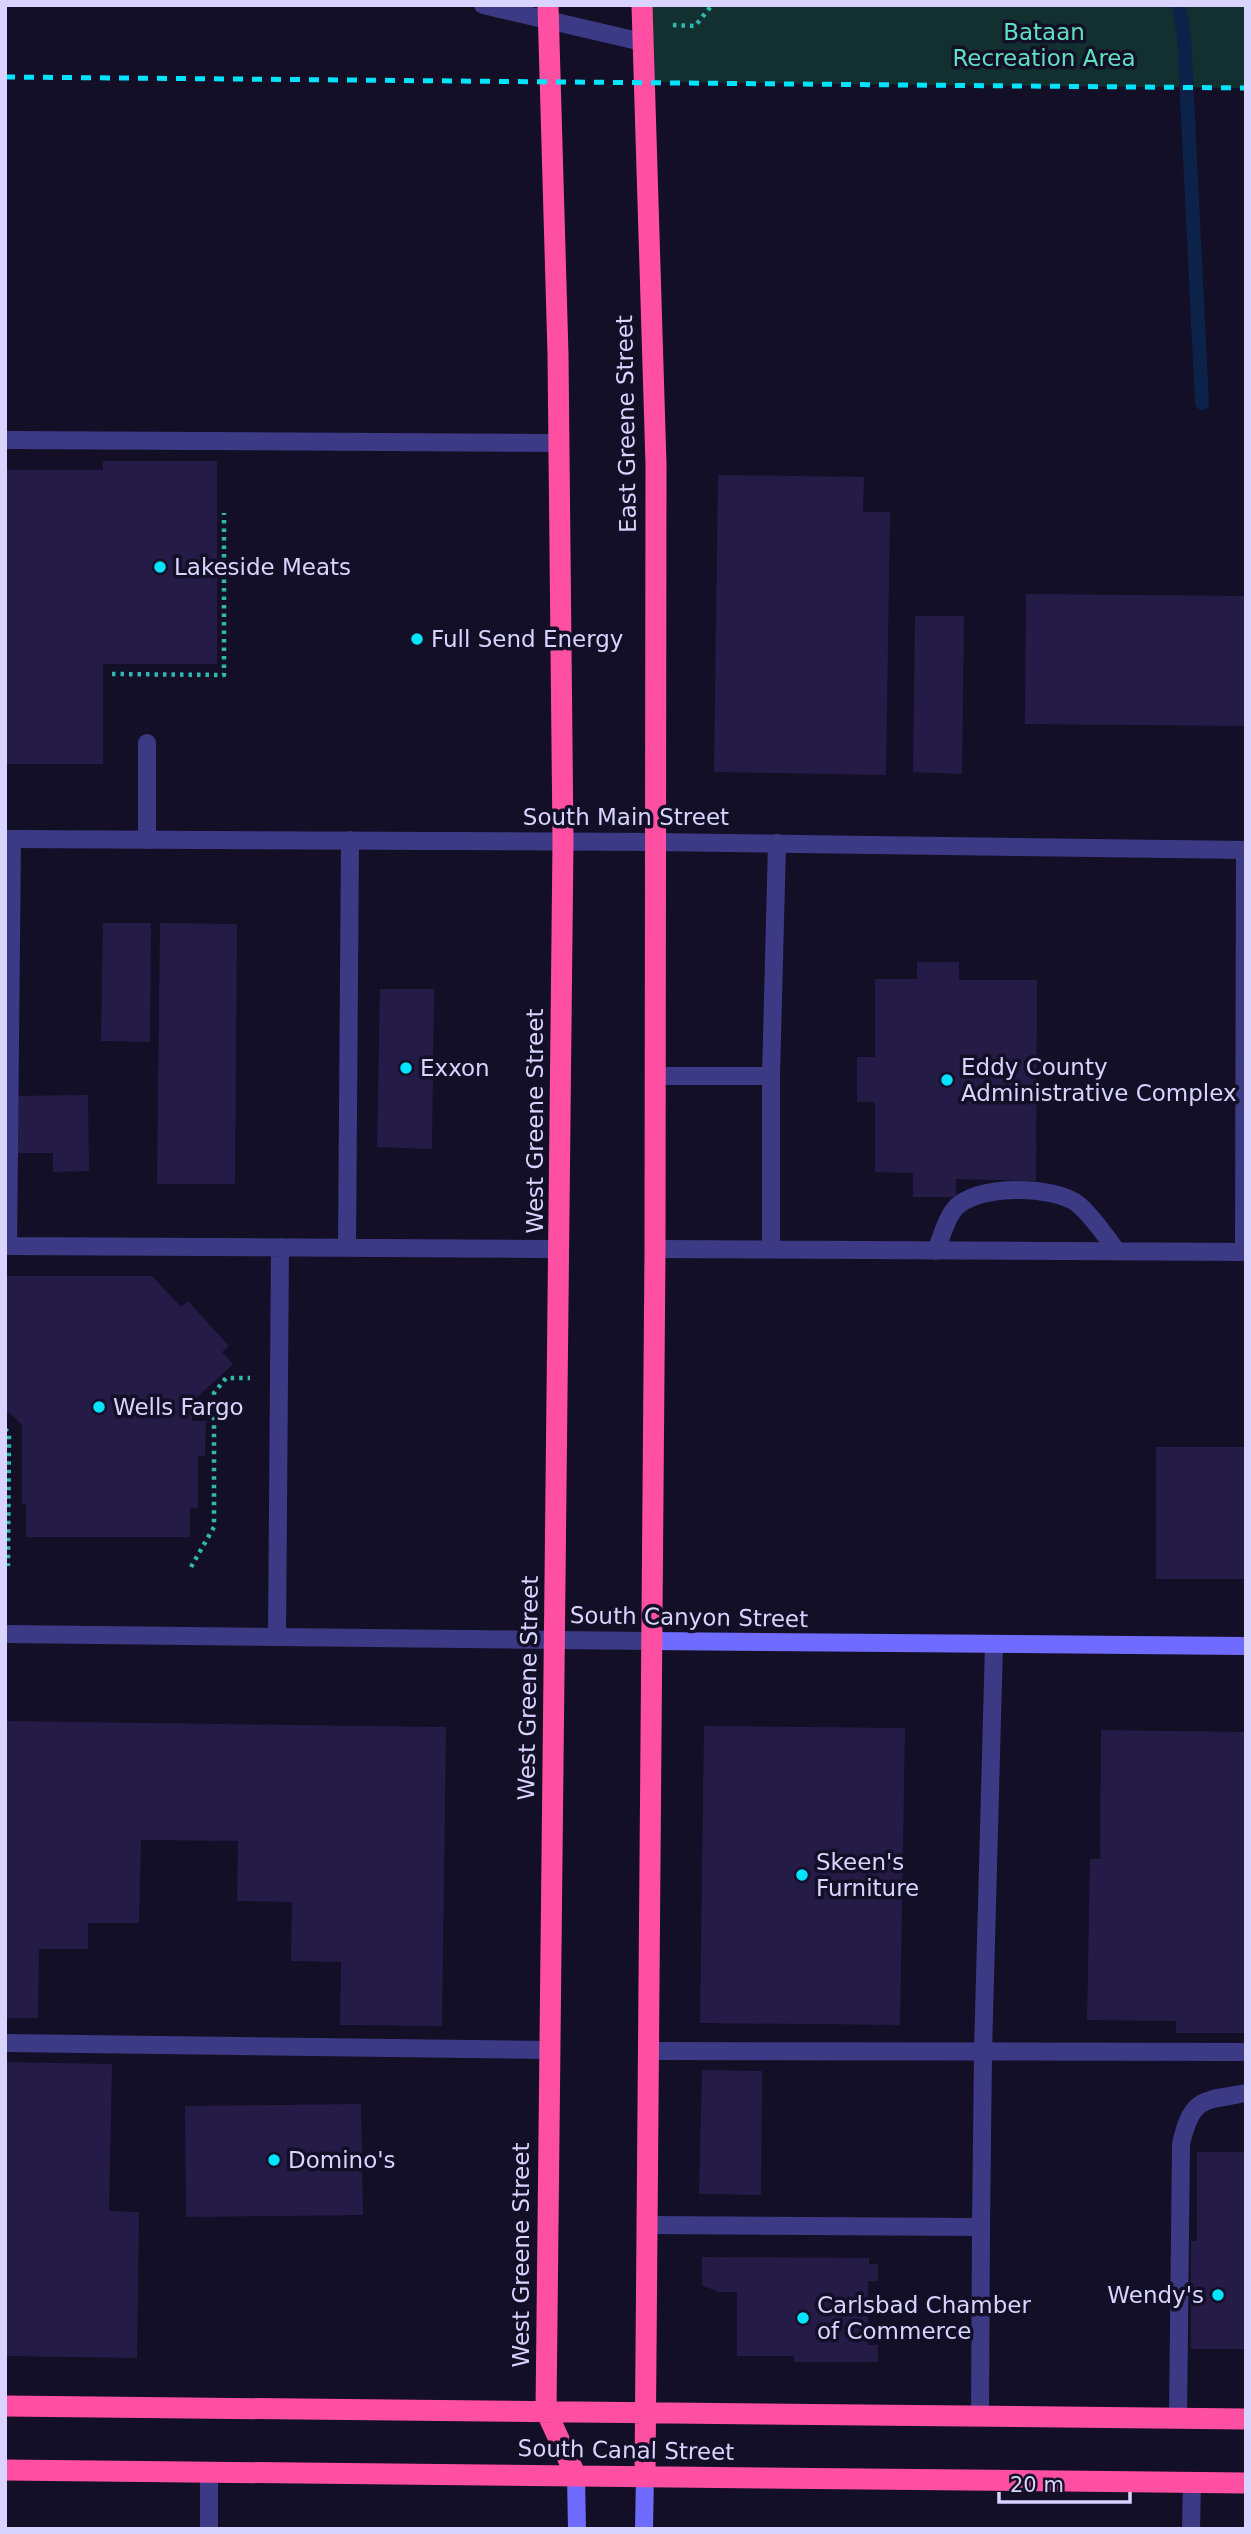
<svg xmlns="http://www.w3.org/2000/svg" width="1251" height="2534" font-family="'DejaVu Sans',sans-serif">
<rect width="100%" height="100%" fill="#130f26"/>
<!-- green -->
<path fill="#12302f" d="M643 5H1246V88L644 82Z"/>
<g fill="none" stroke-linecap="round" stroke-linejoin="round">
<!-- stream -->
<path stroke="#0c2248" stroke-width="14" d="M1179 5 1184 36 1202 403"/>
</g>
<!-- building -->
<path fill="#241b47" d="M103 461H217V664H103V764H5V470H103Z
M718 475 864 477 863 512H890L886 775 714 772Z
M1026 594 1246 596V726L1025 724Z
M915 616H964L962 774 913 772Z
M103 923H151L150 1042 101 1041Z
M160 923 237 924 235 1184H157Z
M917 962H959V980H1037L1036 1181 956 1179V1197H913V1173L875 1172V1102H857V1057H875V979H917Z
M380 989H434L432 1149 377 1147Z
M88 1095 89 1171 53 1172V1153H5V1096Z
M5 1276H152L181 1307 188 1301 229 1346 222 1352 233 1364 192 1402V1421H206L205 1456H198V1508H190V1537H26V1504H22V1425L9 1412 5 1416Z
M1156 1447H1246V1579H1156Z
M5 1721 446 1727 442 2026 340 2025 341 1962 291 1961 292 1902 237 1901 238 1841 141 1840 139 1923H88V1949H39L38 2018H5Z
M704 1726 905 1728 900 2025 700 2023Z
M1101 1730 1246 1732V2033H1176V2021L1087 2020 1090 1859H1100Z
M5 2062 112 2064 109 2211 139 2212 137 2358 5 2356Z
M702 2070 762 2071 761 2195 699 2194Z
M361 2104 363 2215 186 2217 185 2106Z
M1197 2152H1246V2349H1191V2241H1197Z
M702 2257 869 2258V2264H878V2281H868V2345H878V2362H794V2356H737V2292H718L702 2285Z"/>
<g fill="none" stroke-linecap="round" stroke-linejoin="round">
<!-- path -->
<path stroke="#2fb8b0" stroke-width="4.5" stroke-dasharray="3.5 5" stroke-linecap="butt" d="M673 25 695 26 712 5
M112 674 224 675V513
M5 1429 9 1433 8 1566
M191 1567 214 1527V1393L226 1378H250"/>
<!-- lane -->
<path stroke="#3d3a85" stroke-width="18" d="M5 440 559 443
M147 743V840
M655 1076H771
M5 1246 560 1249
M8 1246 12 839
M347 1248 350 840
M771 1248V1076L777 843
M655 1249 1246 1252
M936 1251C941 1238 945 1222 953 1211 972 1183 1056 1185 1079 1205 1094 1218 1105 1236 1117 1251
M1244 1252 1245 850
M277 1637 280 1247
M5 2043 549 2050
M648 2051 1246 2052
M648 2225 981 2227 980 2416
M981 2227 983 2052 994 1644
M1178 2418 1181 2144C1192 2097 1202 2101 1246 2093
M209 2472V2529
M1191 2529 1192 2482"/>
<!-- street -->
<path stroke="#3d3a85" stroke-width="18" d="M483 5 642 42
M5 839 655 842 1246 850
M5 1634 651 1641"/>
<!-- secondary -->
<path stroke="#6f6bff" stroke-width="18" d="M651 1641 1246 1646
M576 2476 577 2529
M644 2529 645 2475"/>
<!-- highway -->
<path stroke="#ff4fa3" stroke-width="21" d="M548 5 558 354 563 842 546 2411 576 2476
M642 5 656 464 655 1249 645 2475
M5 2406 1246 2419
M5 2470 1246 2483"/>
<!-- rail -->
<path stroke="#00e5ff" stroke-width="5" stroke-dasharray="10 9" stroke-linecap="butt" d="M5 77 1246 88"/>
</g>
<!-- markers -->
<g fill="#00e5ff" stroke="#130f26" stroke-width="2.5">
<circle cx="160" cy="567" r="7"/>
<circle cx="417" cy="639" r="7"/>
<circle cx="406" cy="1068" r="7"/>
<circle cx="947" cy="1080" r="7"/>
<circle cx="99" cy="1407" r="7"/>
<circle cx="802" cy="1875" r="7"/>
<circle cx="274" cy="2160" r="7"/>
<circle cx="1218" cy="2295" r="7"/>
<circle cx="803" cy="2318" r="7"/>
</g>
<g text-anchor="middle" dominant-baseline="central" stroke-width="7" stroke-linejoin="round" paint-order="stroke">
<!-- park labels -->
<g font-size="23" fill="#5fe0c0" stroke="#130f26">
<text x="1044" y="32">Bataan<tspan x="1044" dy="26">Recreation Area</tspan></text>
</g>
<!-- street labels -->
<g font-size="23" fill="#d9d4ff" stroke="#130f26">
<text transform="translate(626 424) rotate(-91)">East Greene Street</text>
<text x="626" y="817">South Main Street</text>
<text transform="translate(535 1121) rotate(-90)">West Greene Street</text>
<text transform="translate(689 1617) rotate(1)">South Canyon Street</text>
<text transform="translate(528 1688) rotate(-89)">West Greene Street</text>
<text transform="translate(521 2255) rotate(-90)">West Greene Street</text>
<text transform="translate(626 2450) rotate(1)">South Canal Street</text>
</g>
<!-- poi labels -->
<g font-size="23" fill="#d9d4ff" stroke="#130f26" text-anchor="start">
<text x="174" y="567">Lakeside Meats</text>
<text x="431" y="639">Full Send Energy</text>
<text x="961" y="1067">Eddy County<tspan x="961" dy="26">Administrative Complex</tspan></text>
<text x="420" y="1068">Exxon</text>
<text x="113" y="1407">Wells Fargo</text>
<text x="816" y="1862">Skeen's<tspan x="816" dy="26">Furniture</tspan></text>
<text x="288" y="2160">Domino's</text>
<text x="1204" y="2295" text-anchor="end">Wendy's</text>
<text x="817" y="2305">Carlsbad Chamber<tspan x="817" dy="26">of Commerce</tspan></text>
</g>
</g>
<!-- border -->
<rect width="1251" height="2534" fill="none" stroke="#d9d4ff" stroke-width="14"/>
<!-- scale -->
<path d="M999 2492v10h131v-10" fill="none" stroke="#d9d4ff" stroke-width="3.5"/>
<text x="1010" y="2492" font-size="21" fill="#d9d4ff" stroke="#130f26" stroke-width="5" paint-order="stroke">20 m</text>
</svg>
